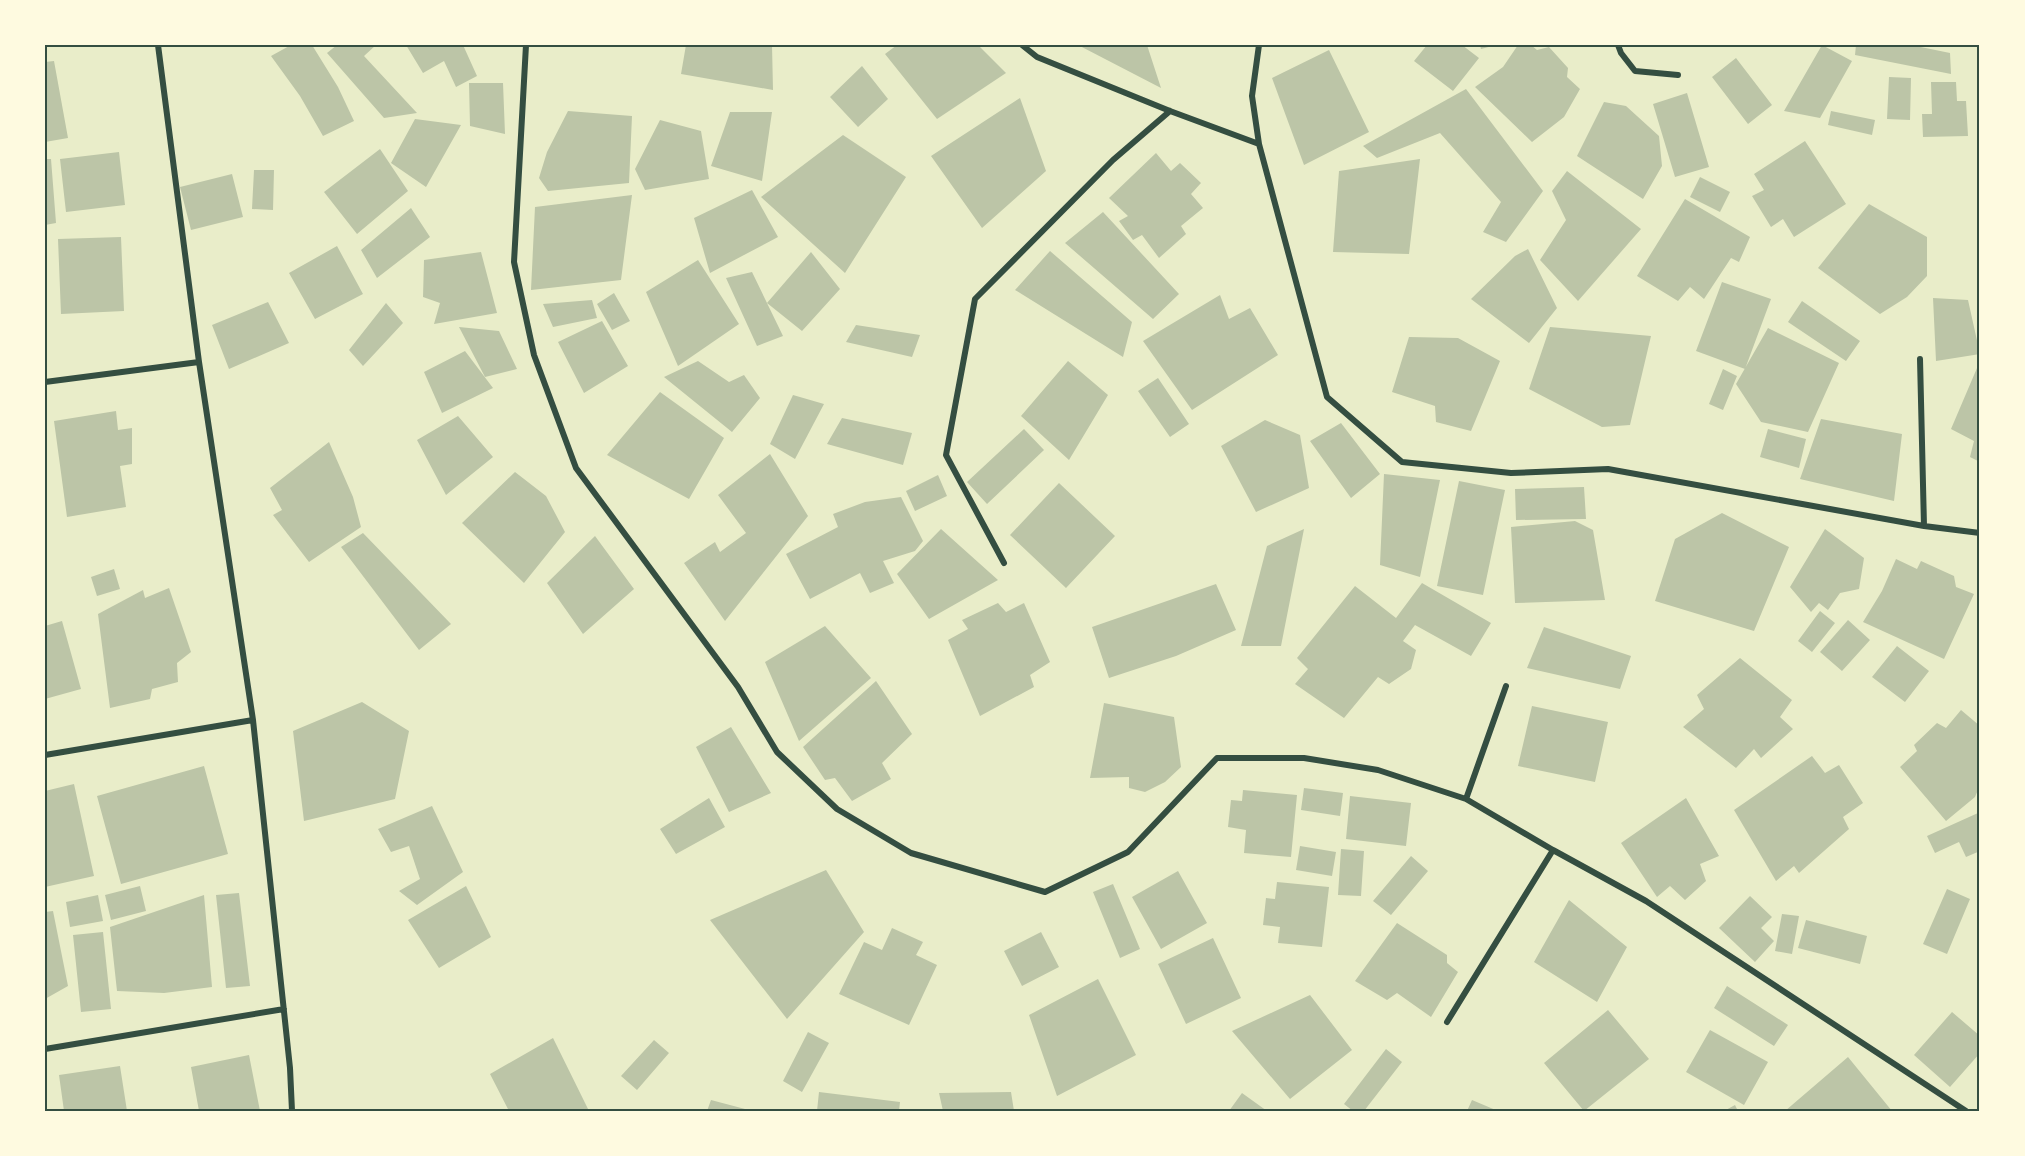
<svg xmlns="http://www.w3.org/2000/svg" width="2025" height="1156" font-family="'IBM Plex Sans',sans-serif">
<rect width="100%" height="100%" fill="#e9edc9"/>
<!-- building -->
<path fill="#bcc5a7" d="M291 45H312L338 87 354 121 323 136 300 96 271 56Z
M337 45H376L364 56 417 113 384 118 327 53Z
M406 45H463L477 76 456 87 444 61 423 73Z
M686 45H772L773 90 681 74Z
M897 45H978L1006 73 937 119 885 54Z
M1078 45H1147L1161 88Z
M1427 45H1462L1479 58 1453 91 1414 61Z
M1480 45H1496L1481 49Z
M1518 45H1531L1537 50 1549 47 1568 68 1567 77 1580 89 1564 117 1532 142 1475 87 1503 67Z
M1822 45 1852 61 1820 118 1784 111Z
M1856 45H1911L1950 53 1951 74 1855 55Z
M1329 50 1369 132 1304 165 1272 78Z
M1736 58 1772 105 1748 124 1712 77Z
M54 61 68 138 45 142V62Z
M862 66 888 99 858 127 830 97Z
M1889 77 1911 78 1910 120 1887 119Z
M1931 82H1956L1957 101H1966L1968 136 1923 137 1922 114H1932Z
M469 83H503L505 134 470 126Z
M1466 89 1543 191 1506 242 1483 232 1501 202 1440 133 1377 158 1363 146Z
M1687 93 1709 167 1675 177 1653 104Z
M1020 98 1046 171 982 228 931 156Z
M1604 102 1626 106 1659 136 1662 166 1643 199 1577 156Z
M568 111 632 116 629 183 548 191 539 178 547 152Z
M1831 111 1875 120 1872 135 1828 125Z
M730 112H772L762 181 711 166Z
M415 119 461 125 426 187 391 163Z
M660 120 701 131 709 179 645 190 635 169Z
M843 135 906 177 845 273 761 197Z
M1805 141 1846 204 1794 237 1783 219 1771 227 1752 196 1764 190 1754 174Z
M380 149 408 191 357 234 324 192Z
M119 152 125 205 66 212 60 159Z
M1156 153 1171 171 1180 163 1201 183 1191 194 1203 208 1181 226 1186 234 1159 258 1142 235 1133 240 1119 221 1128 216 1109 198Z
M45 159H51L56 223 45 225Z
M1420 159 1409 254 1333 252 1339 171Z
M254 170H274L273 210 252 209Z
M1567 171 1641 229 1578 301 1540 260 1566 220 1552 191Z
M232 174 243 217 191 230 180 187Z
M1700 177 1730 192 1720 212 1690 197Z
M752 190 778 237 710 273 694 218Z
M632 195 621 280 531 290 535 207Z
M1685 199 1750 237 1739 262 1731 258 1704 299 1690 287 1678 301 1637 276Z
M1869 204 1927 237V276L1907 297 1880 314 1818 268Z
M411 208 430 237 377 278 361 250Z
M1103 212 1179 294 1153 319 1065 243Z
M121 237 124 311 61 314 58 239Z
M337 246 363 294 315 319 289 273Z
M1528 249 1557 308 1529 343 1471 299 1515 256Z
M1050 251 1132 322 1123 357 1015 290Z
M481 252 497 313 434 324 440 303 423 297 424 260Z
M811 252 840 289 802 331 767 303Z
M698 260 739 324 678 366 646 292Z
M752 272 783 336 757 346 726 278Z
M1722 282 1771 299 1745 369 1696 351Z
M614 293 630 321 612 330 597 304Z
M1220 295 1229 319 1250 308 1278 355 1192 410 1143 341Z
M1933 298 1968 300 1980 354 1936 361Z
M592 300 597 318 553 327 543 304Z
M1802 301 1860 341 1846 361 1788 322Z
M268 302 289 343 229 369 212 325Z
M386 303 403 323 363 366 349 350Z
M602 321 628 366 584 393 558 342Z
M856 325 920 335 912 357 846 342Z
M459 327 499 331 517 369 485 377Z
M1550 327 1651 336 1630 425 1602 427 1529 389Z
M1768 328 1839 363 1808 432 1761 422 1736 384Z
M1409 337 1458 338 1500 361 1471 431 1436 422 1435 406 1392 392Z
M465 351 493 388 442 413 424 372Z
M698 361 729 382 744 375 760 398 732 432 664 377Z
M1068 361 1108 395 1069 460 1021 416Z
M1980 361V462L1970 457 1974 441 1951 429Z
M1723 369 1737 376 1723 410 1709 404Z
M1158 378 1189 424 1170 437 1138 391Z
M660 392 724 438 689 499 607 455Z
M793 395 824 404 795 459 770 444Z
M116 411 118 430 132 428V464L120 466 126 507 67 517 54 421Z
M458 416 493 457 446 495 417 440Z
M842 418 912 433 903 465 827 444Z
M1821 419 1902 434 1894 501 1800 479Z
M1265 420 1300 435 1309 488 1256 512 1221 446Z
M1341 423 1380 474 1351 498 1310 441Z
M1024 429 1044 450 987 504 967 482Z
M1768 429 1806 439 1799 468 1760 457Z
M329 442 353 497 361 527 309 562 273 515 282 510 270 488Z
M770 454 808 516 725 621 684 563 715 542 720 552 746 533 718 495Z
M515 472 546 496 565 532 524 583 462 523Z
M1384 474 1440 480 1420 577 1380 565Z
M938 475 947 496 915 511 906 491Z
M1459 481 1505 490 1483 595 1437 586Z
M1059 483 1115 536 1066 588 1010 535Z
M1584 487 1586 519 1516 520 1515 489Z
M901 497 923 541 915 551 883 561 894 583 870 593 860 573 810 599 786 554 838 527 833 514 865 502Z
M1722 513 1789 547 1754 631 1655 601 1675 539Z
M1575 521 1593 530 1605 600 1515 603 1511 527Z
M941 529 998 580 929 619 897 574Z
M1304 529 1281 646H1241L1267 546Z
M1825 529 1864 558 1859 589 1840 593 1828 610 1819 603 1811 612 1790 587Z
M363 533 451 624 419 650 341 547Z
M595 536 634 589 583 634 547 583Z
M1896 559 1917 569 1921 561 1954 576 1956 587 1974 594 1944 659 1863 622 1882 591Z
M114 569 120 589 97 596 91 577Z
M1422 583 1491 623 1471 656 1415 625 1403 641 1416 650 1411 669 1389 684 1378 677 1344 718 1295 684 1308 669 1297 658 1355 586 1396 618Z
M1216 584 1236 630 1176 656 1109 678 1092 627Z
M169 588 191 652 177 663 178 682 152 689 150 699 110 708 98 614 143 590 145 598Z
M998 603 1006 612 1024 603 1050 662 1030 675 1034 687 980 716 948 640 968 629 962 620Z
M1820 611 1835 623 1812 652 1798 641Z
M1848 620 1870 640 1842 671 1820 652Z
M62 621 81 689 45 699V626Z
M825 626 871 678 799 741 765 662Z
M1544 627 1631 656 1620 689 1527 668Z
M1897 646 1929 671 1905 702 1872 677Z
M1740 658 1792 700 1780 717 1793 729 1761 758 1754 749 1736 768 1683 727 1704 709 1697 695Z
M876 681 912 734 882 763 891 779 852 801 835 778 825 780 803 747Z
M362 702 409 731 395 799 304 821 293 731Z
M1104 703 1174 717 1181 767 1165 782 1145 792 1129 788V777L1090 778Z
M1532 706 1608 722 1595 782 1518 766Z
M1961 710 1980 726V785L1975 797 1946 821 1900 767 1917 751 1914 745 1937 723 1946 728Z
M731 727 771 793 729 812 696 747Z
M1812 756 1825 773 1839 765 1863 803 1843 817 1849 829 1799 873 1794 866 1776 881 1734 810Z
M204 766 228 854 121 884 97 796Z
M74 784 94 876 45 887V791Z
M1304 788 1343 793 1340 816 1301 810Z
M1243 790 1297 795 1291 857 1244 853 1246 830 1228 827 1231 800 1242 801Z
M1350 796 1411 803 1406 846 1346 839Z
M709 798 725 827 676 854 660 829Z
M1686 798 1719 856 1700 864 1706 881 1685 900 1670 886 1657 897 1621 843Z
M432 806 463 872 417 905 399 891 420 879 409 846 391 852 378 829Z
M1978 813 1980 817V851L1966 857 1959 842 1935 853 1927 836Z
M1300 846 1336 852 1332 876 1296 870Z
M1341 849 1364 851 1361 896 1338 895Z
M1411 856 1428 871 1391 915 1373 901Z
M826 870 864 932 787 1019 710 920Z
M1178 871 1207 923 1161 949 1132 897Z
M1277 882 1329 887 1322 947 1278 943 1280 927 1263 925 1266 898 1275 899Z
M1113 884 1140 949 1120 958 1093 892Z
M140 886 146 911 111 920 105 895Z
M466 886 491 937 439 968 408 920Z
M1947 889 1970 899 1947 954 1923 944Z
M239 893 250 986 226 988 216 895Z
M98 895 103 921 70 927 66 902Z
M204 895 212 987 164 993 117 991 110 927Z
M1750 896 1772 917 1761 928 1774 941 1755 962 1719 928Z
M1569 900 1627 947 1597 1002 1534 962Z
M53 911 68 986 45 999V912Z
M1782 914 1799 916 1792 954 1775 951Z
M1806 920 1867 936 1860 964 1798 948Z
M1397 923 1447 955V963L1458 972 1431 1017 1397 993 1387 1000 1355 981Z
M892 928 923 942 916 955 937 965 909 1025 839 994 864 942 882 950Z
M103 932 111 1009 81 1012 73 935Z
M1041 932 1059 967 1022 986 1004 951Z
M1213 938 1241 998 1186 1024 1158 964Z
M1098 979 1136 1055 1057 1096 1029 1015Z
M1727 986 1788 1025 1774 1046 1714 1008Z
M1310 995 1352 1050 1290 1099 1232 1031Z
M1608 1010 1649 1059 1584 1111 1544 1063Z
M1952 1012 1980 1036V1053L1950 1087 1914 1055Z
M1710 1030 1768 1062 1744 1105 1686 1072Z
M808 1032 829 1043 802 1092 783 1081Z
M553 1038 589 1111H509L490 1074Z
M654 1040 669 1053 637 1090 621 1076Z
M1386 1049 1402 1062 1364 1111H1353L1344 1104Z
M249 1055 260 1111H199L191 1067Z
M1848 1057 1892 1111H1785Z
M120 1066 127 1111H64L59 1075Z
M819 1092 900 1102 899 1111H817Z
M1011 1092 1014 1111H943L939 1093Z
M1242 1093 1267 1111H1229Z
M711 1100 745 1109V1111H707Z
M1472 1100 1498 1111H1467Z
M1735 1105 1738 1111H1724Z"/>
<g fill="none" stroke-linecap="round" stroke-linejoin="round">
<!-- minor -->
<path stroke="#344e41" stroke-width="6" d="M158 45 199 362 253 720 290 1068 292 1111
M526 45 514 262 534 355 576 468 738 687 777 752 837 809 911 853 1045 892 1128 852 1217 758H1304L1378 770 1466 799 1553 850 1646 901 1966 1111
M1022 45 1037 57 1170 111 1259 144
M1259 45 1252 96 1259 144 1327 397 1402 462 1511 473 1608 469 1924 526 1980 533
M1618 45 1621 53 1635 71 1678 75
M1920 359 1924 526
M45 382 199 362
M1004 563 946 455 975 299 1113 160 1170 111
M45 755 253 720
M1466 799 1506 686
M1447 1022 1553 850
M45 1049 284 1009"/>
</g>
<!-- border -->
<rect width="2025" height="1156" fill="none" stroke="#fefae0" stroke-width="93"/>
<rect x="46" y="46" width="1932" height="1064" fill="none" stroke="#344e41" stroke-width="2"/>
</svg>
